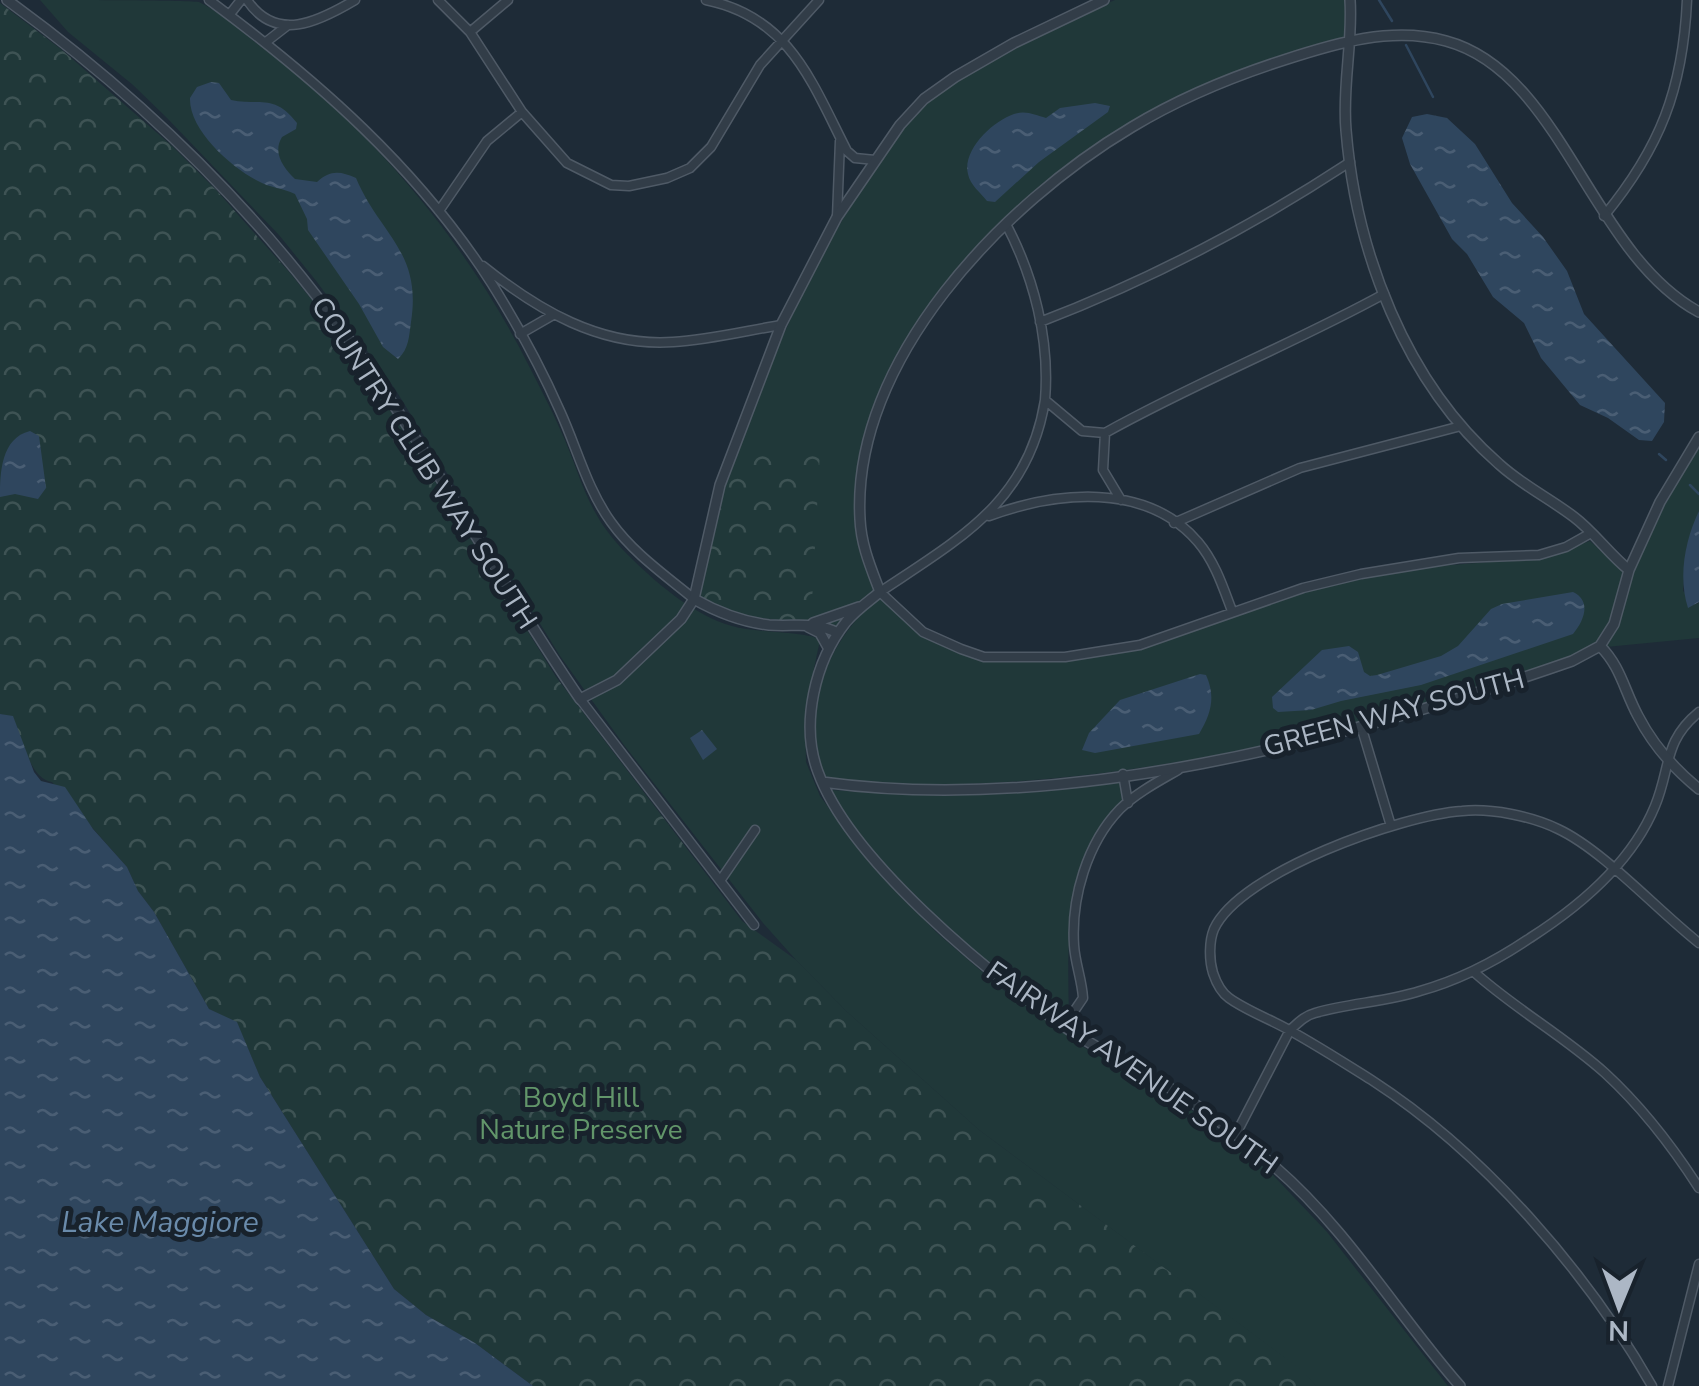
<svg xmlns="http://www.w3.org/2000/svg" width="1699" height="1386" font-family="'Nunito Sans',sans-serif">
<defs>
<pattern id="forest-crowns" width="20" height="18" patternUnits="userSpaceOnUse" patternTransform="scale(2.5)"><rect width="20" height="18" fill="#203839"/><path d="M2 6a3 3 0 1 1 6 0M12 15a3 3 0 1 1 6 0" fill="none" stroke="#3e5354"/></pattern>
<pattern id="water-ripples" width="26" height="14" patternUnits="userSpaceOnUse" patternTransform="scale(2.5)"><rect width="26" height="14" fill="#2f465e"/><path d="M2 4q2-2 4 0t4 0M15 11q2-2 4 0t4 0" fill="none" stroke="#4a5e74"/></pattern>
</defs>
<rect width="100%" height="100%" fill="#1e2b37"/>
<!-- green -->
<path fill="#203839" d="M40 0C67 0 183 0 199 2 220 12 241 31 260 46 373 130 467 242 530 368 540 388 551 408 560 429 583 479 585 512 627 554 655 582 693 615 732 626 754 633 809 631 820 640L805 711 806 762 820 796 868 861 936 932 1002 989 1085 1048 1196 1113 1272 1174 1327 1232 1448 1386H1316L1302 1371 979 1130 846 1011 796 960 763 923 624 745 560 656 395 389 317 282 279 235 167 118 133 85 68 32Z
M1115 0H1345L1346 34 1343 39C1268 58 1198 84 1131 122 1005 192 847 363 856 516 858 540 870 567 876 590L835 633 811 621 735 453C776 348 812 260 876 168 891 145 907 120 928 102 980 57 1052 27 1115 0Z
M1699 445V511L1687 546 1683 591 1697 604 1699 602V638L1606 647 1632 572 1663 504Z
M1590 541 1624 572C1618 594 1615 626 1597 642 1575 663 1514 676 1484 686 1272 753 1049 798 826 781 798 715 826 640 880 597L916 632 960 653 985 660 1069 661 1149 647 1283 597 1345 582 1412 568 1542 558Z
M1120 779 1123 801C1065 856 1067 940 1069 1015L1063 1021C976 957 886 885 831 790 929 798 1023 792 1120 779Z"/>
<!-- forest -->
<path fill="url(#forest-crowns)" d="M0 3 62 50 172 146 217 191 289 272 330 322 402 428 556 677 742 921 796 960 846 1011 979 1130 1303 1371 1316 1386H533L475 1343 426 1315 394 1289 260 1077 237 1023 209 1009 154 912 138 891 127 867 52 782C30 779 21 737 13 717L0 714Z
M820 451 811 621C771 622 734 616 699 597L724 486 735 453Z"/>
<!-- water -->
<path fill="url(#water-ripples)" d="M211 82 219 83 231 100C259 106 274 93 297 123L296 129 282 137C272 153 284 168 295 179L317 182C330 170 340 171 356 178 380 235 422 251 411 322 409 336 409 349 398 359L383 347 359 304 308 230 307 219 295 194C283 188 270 188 258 181 231 167 189 130 190 98L197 87Z
M1095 103 1110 106 1108 112 1039 162 995 202 987 201C981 193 970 185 968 174 962 150 993 121 1014 114 1026 110 1035 115 1046 118L1060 108Z
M1427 114 1447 118 1475 144 1512 203 1543 237 1567 271 1584 314 1665 403 1664 422 1652 441 1639 440 1608 418 1580 405 1541 358 1524 323 1493 297 1467 254 1452 239 1410 164 1402 138 1412 117Z
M30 431 39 436 46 488 38 499 15 494 0 497C0 473 1 438 30 431Z
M1699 511V602L1688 608C1678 577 1685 540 1699 511Z
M1573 592C1592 601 1584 621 1573 634L1421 685 1341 701 1311 710 1278 712 1273 708 1272 697 1322 650 1349 646 1358 652 1364 672 1370 676 1377 675 1441 656 1458 646 1491 609 1502 604Z
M1200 674 1206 675C1216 697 1211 714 1199 734L1095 753 1082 750 1089 733 1120 700Z
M0 714 13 716 34 772 41 781 65 787 93 829 127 867 138 891 154 912 209 1009 237 1022 260 1077 394 1289 426 1315 475 1343 533 1386H0Z
M702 730 717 749 703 760 690 738Z"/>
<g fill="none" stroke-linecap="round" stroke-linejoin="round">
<!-- stream -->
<path stroke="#2f465e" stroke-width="2.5" d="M1379 0 1392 21
M1406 45 1433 97
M1659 454 1666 460
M1690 485 1699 494"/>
<defs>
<path id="minor" d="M209 0C317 80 418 168 492 284 517 324 541 368 560 411 577 448 587 489 611 522 633 553 665 575 694 599
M247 0C276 43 318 22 355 0
M438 0 470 32 522 112 567 163 611 185 629 186 667 178 690 168 711 147 760 65 819 0
M706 0C790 17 812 83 847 151L855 158 875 160
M230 14 241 0
M470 32 508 0
M266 42 288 25
M439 211 487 141 522 112
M1604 216C1660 148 1683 89 1687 0
M837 217 840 141
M1006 224C1034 277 1050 340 1045 400L1082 431 1105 433
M483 266C538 310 600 347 673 342 709 340 745 331 781 325
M1040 322C1150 280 1251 227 1350 162
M520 334 553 315
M1045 400C1029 502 959 539 880 592L923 632 961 649 984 657H1065L1140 645 1303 588 1361 574 1459 558 1539 555 1566 547 1591 533
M1105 433C1196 382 1293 344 1384 294
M1105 433 1103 470 1121 500
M989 516C1055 492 1146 481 1198 542 1215 562 1223 587 1232 611
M1174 523 1300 468 1461 426
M580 699 754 925
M1361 726 1391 826
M1123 774 1128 803
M720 881 755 830
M1474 972C1515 1009 1564 1036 1605 1073 1642 1107 1672 1146 1699 1188
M1064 1026 1083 998C1082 980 1075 963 1074 945 1071 898 1087 843 1120 809 1136 793 1159 781 1178 770
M1236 1134 1290 1030C1298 1023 1304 1016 1315 1013 1349 1003 1386 1002 1420 991 1460 980 1496 961 1530 938 1580 906 1632 862 1655 806 1671 768 1663 741 1699 712
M1652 1386C1587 1272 1484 1153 1373 1081 1346 1064 1318 1046 1289 1030 1270 1019 1247 1011 1229 998 1222 993 1216 982 1213 973 1209 960 1209 941 1214 929 1240 872 1402 815 1462 811 1491 808 1531 816 1558 829 1603 850 1657 910 1699 943
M1668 1386 1699 1264"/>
<path id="tertiary" d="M7 0C138 95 256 209 350 341 433 457 500 583 580 699L617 680 681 619 694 599 720 485 781 325 837 217 900 125 924 99 955 77 1014 43 1104 0
M1350 0C1353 43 1342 86 1346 130 1356 252 1405 382 1499 464 1522 485 1549 498 1574 517 1594 532 1609 554 1629 570
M694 599C717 612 743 622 769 625 794 627 815 621 838 633
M813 623 859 607
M808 627 820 633 829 649
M1600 646C1621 667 1624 690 1638 716 1653 745 1673 768 1699 789
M822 782C1062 815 1345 740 1572 661L1600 646 1614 624 1629 570 1660 502 1699 437
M1460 1386C1397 1314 1348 1230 1275 1167 1243 1139 1209 1112 1173 1090 1136 1067 1097 1050 1062 1025 986 971 850 860 818 772 800 724 815 661 846 622 856 610 869 601 880 592 871 568 861 545 860 519 851 360 1004 203 1132 127 1180 98 1231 77 1284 60 1336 43 1392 26 1446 41 1562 72 1590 253 1699 312"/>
</defs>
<!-- minor casing -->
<use href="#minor" stroke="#4f5a66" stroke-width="11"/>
<!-- tertiary casing -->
<use href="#tertiary" stroke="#4f5a66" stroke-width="12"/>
<!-- minor -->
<use href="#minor" stroke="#323d48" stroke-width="8"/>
<!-- tertiary -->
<use href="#tertiary" stroke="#323d48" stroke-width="9"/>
</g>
<g text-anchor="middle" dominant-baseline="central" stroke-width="10" stroke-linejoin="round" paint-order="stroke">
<!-- street labels -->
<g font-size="28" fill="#acb7c5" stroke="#18222c">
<text transform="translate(424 463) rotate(57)">COUNTRY CLUB WAY SOUTH</text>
<text transform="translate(1394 713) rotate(-15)">GREEN WAY SOUTH</text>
<text transform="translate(1132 1068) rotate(35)">FAIRWAY AVENUE SOUTH</text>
</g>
<!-- park labels -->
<g font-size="28" fill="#62966a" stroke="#18222c">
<text x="581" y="1098">Boyd Hill<tspan x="581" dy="32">Nature Preserve</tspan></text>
</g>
<!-- water labels -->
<g font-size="30" font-style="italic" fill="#6a8bab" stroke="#18222c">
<text x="160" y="1222">Lake Maggiore</text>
</g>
</g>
<!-- north arrow -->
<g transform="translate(1619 1306) rotate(181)" stroke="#18222c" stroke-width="8" paint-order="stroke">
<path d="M0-8L18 38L0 25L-18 38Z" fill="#acb7c5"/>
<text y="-15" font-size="28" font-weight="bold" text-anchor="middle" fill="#acb7c5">N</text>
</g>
</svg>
